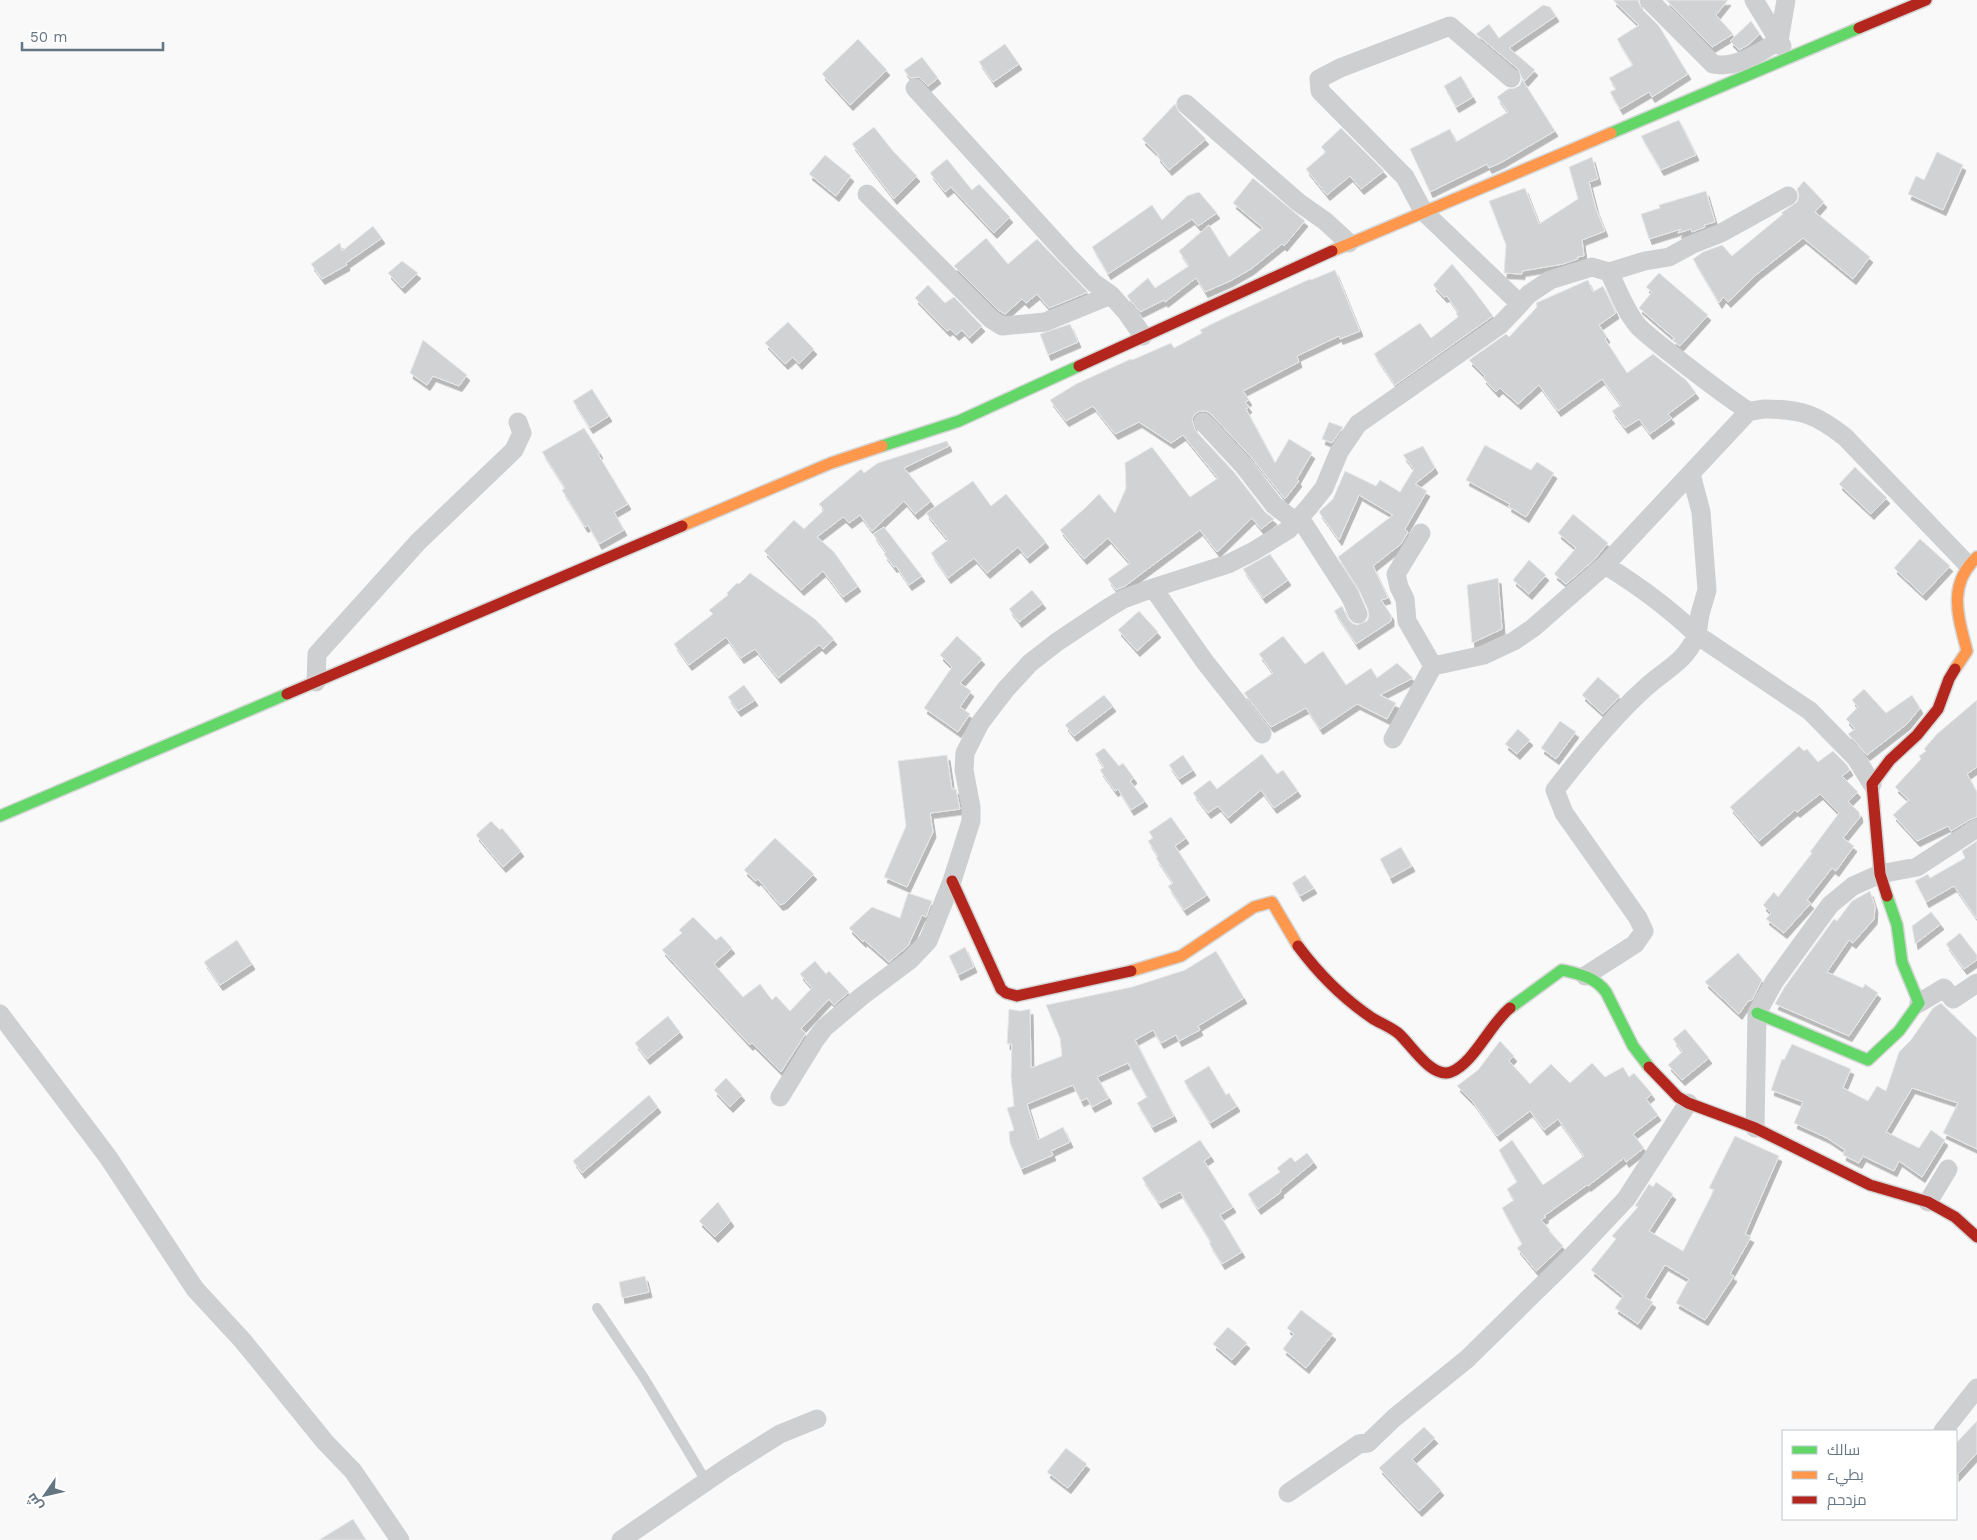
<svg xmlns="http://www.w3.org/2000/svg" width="1977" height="1540" font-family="'Work Sans',Cairo,sans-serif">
<defs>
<filter id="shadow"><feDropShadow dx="3" dy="5.5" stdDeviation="0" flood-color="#0004"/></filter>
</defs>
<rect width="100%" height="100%" fill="#f9f9f9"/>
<!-- building -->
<path fill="#d0d2d3" stroke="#e8e8e8" filter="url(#shadow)" d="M1613 0H1638L1641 8 1659 26 1688 74 1652 97 1649 92 1620 109 1610 92 1616 89 1609 78 1633 65 1617 39 1639 25Z
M1666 0H1728L1716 15 1733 34 1712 47Z
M1543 5 1550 7 1556 16 1509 48 1535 70 1525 81 1522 78 1518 69 1476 34 1489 24 1499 38Z
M1751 21 1760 34 1748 45 1739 50 1730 41Z
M858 39 887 70 850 105 822 74Z
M1005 44 1019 64 993 82 979 62Z
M922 57 938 78 928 86 919 77 910 78 904 70Z
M1461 76 1473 97 1456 107 1444 86Z
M1522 79 1555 131 1502 162 1489 168 1487 164 1430 192 1410 149 1450 129 1456 142 1508 112 1497 97 1508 89 1515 88 1520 85Z
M1175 104 1179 112 1206 139 1169 170 1157 156 1159 155 1142 139Z
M1679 120 1696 155 1661 170 1641 136Z
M874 127 893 151 917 176 894 199 852 144Z
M1341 128 1384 171 1361 189 1350 176 1327 195 1306 169 1326 152 1321 147Z
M1937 152 1963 165 1943 210 1908 194 1916 176 1924 180Z
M825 155 851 176 836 196 809 174Z
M1592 157 1598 179 1589 182 1596 209 1605 231 1582 240 1584 256 1577 257 1578 259 1563 264 1522 271V274L1504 273 1506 245 1489 201 1525 188 1539 224 1578 199 1569 167Z
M947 159 972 190 979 184 1010 217 994 233 951 187 945 192 930 173Z
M1253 178 1305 221 1284 246 1282 244 1251 269 1230 281 1205 292 1196 278 1165 302 1164 300 1140 312 1127 296 1148 278 1155 288 1189 266 1179 251 1209 225 1229 257 1263 228 1233 203Z
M1804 181 1824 202 1815 212 1870 257 1853 279 1803 238 1757 274 1728 302 1723 297 1719 303 1693 259 1703 252 1722 245 1732 256 1783 214 1781 213 1797 202 1799 196 1797 189Z
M1706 191 1715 222 1704 225 1705 227 1692 232 1691 229 1678 233 1681 229 1649 239 1641 214 1660 208 1659 205Z
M1199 192 1217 213 1198 226 1192 219 1108 274 1092 247 1152 205 1162 220 1187 196Z
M373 226 382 238 346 263 347 265 322 279 311 264 340 243 342 251Z
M986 238 1008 264 1037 239 1088 292 1049 308 1037 294 1026 303 1022 299 1005 314 998 310 954 266Z
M402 261 418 273 402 288 388 273Z
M1452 264 1472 288 1493 316 1395 385 1374 354 1420 323 1431 338 1458 317 1456 313 1458 312 1447 296 1444 297 1433 285Z
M1335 270 1360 331 1340 339 1339 336 1297 356 1299 362 1243 391 1249 400 1245 402 1249 407 1246 409 1275 463 1289 439 1312 453 1297 479 1299 481 1285 499 1251 457 1211 414 1206 411H1200L1195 414 1192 419 1195 430 1234 472 1265 512 1274 519 1261 529 1252 518 1217 552 1200 530 1125 586 1116 590 1108 579 1130 563 1108 538 1084 559 1060 530 1085 508 1099 494 1115 513 1126 488 1125 463 1152 447 1190 497 1218 478 1183 435 1171 443 1139 422 1115 434 1093 406 1066 421 1050 400 1076 384 1131 359 1132 360 1171 343 1174 348 1202 333 1200 330 1222 319 1310 279 1311 280Z
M1659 273 1708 315 1680 346 1672 340 1675 339 1639 308 1652 292 1646 287Z
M1588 280 1593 292 1603 286 1616 313 1599 325 1607 337 1605 339 1627 373 1653 354 1686 380 1696 393 1668 414 1672 418 1650 434 1639 419 1625 428 1612 411 1621 405 1602 379 1558 411 1539 385 1518 404 1500 388 1496 392 1483 378 1485 376 1469 360 1506 334 1509 337 1537 307 1536 303Z
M928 285 945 303 954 297 982 326 969 338 962 330 956 335 950 329 947 331 915 298Z
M788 322 814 349 799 364 793 357 785 364 765 343Z
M1070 324 1078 342 1048 355 1040 334Z
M423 340 467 375 459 386 433 376 427 385 410 373Z
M592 389 609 416 590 428 573 401Z
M1329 422 1343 427 1332 443 1322 439Z
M584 428 600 453 598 454 628 504 614 512 624 530 599 544 588 525 585 527 562 490 565 488 542 452Z
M947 441 949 446 904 468 931 501 915 514 904 501 872 531 860 515 849 523 843 517 817 537 834 552 858 586 843 597 823 571 801 590 764 551 794 520 804 529 824 510 819 504 861 469 864 473 878 463Z
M1485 445 1531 470 1537 462 1554 473 1526 517 1508 506 1510 504 1466 480Z
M1423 446 1435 468 1415 484 1427 491 1405 529 1408 532 1401 544 1373 566 1388 598 1381 600 1391 615V621L1356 644 1334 611 1342 606 1348 619 1352 623 1357 625 1367 621 1369 616 1368 610 1359 590 1338 557 1393 515 1359 495 1339 540 1319 512 1333 499 1345 471 1376 486 1380 480 1400 492 1414 469 1403 455Z
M1855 467 1887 498 1871 514 1839 484Z
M973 481 991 506 1006 494 1046 542 1027 558 1018 547 987 573 974 558 948 578 931 553 948 540 926 513Z
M1573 514 1608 543 1594 560 1566 584 1554 574 1576 548 1558 533Z
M884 527 922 576 909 585 896 566 894 567 884 554 886 552 873 534Z
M1920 539 1950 566 1923 595 1894 568Z
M1270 554 1288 580 1263 598 1243 569Z
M1529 560 1546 575 1529 594 1513 580Z
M750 573 815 619 834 639 823 649 819 645 778 678 755 649 741 658 726 637 689 665 674 644 713 614 709 610 728 595 727 593 737 583 739 584Z
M1498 578 1502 629 1472 643 1467 585Z
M1032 590 1043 603 1019 622 1009 609Z
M1139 611 1158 632 1137 651 1118 630Z
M957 636 982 659 960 683 971 691 960 707 970 714 958 732 924 708 952 667 940 655Z
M1283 636 1305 664 1323 651 1346 685 1371 668 1377 678 1397 663 1413 678 1380 695 1396 703 1387 719 1357 704 1320 729 1306 708 1271 727 1244 693 1273 673 1259 654Z
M1598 677 1620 696 1603 714 1582 695Z
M744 685 755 700 738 711 728 697Z
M1864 689 1886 713 1912 695 1920 708 1907 724 1867 755 1848 734 1855 729 1846 719 1858 707 1852 700Z
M1104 695 1113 706 1074 736 1065 725Z
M1977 700V767L1967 774 1977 792V817L1971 819 1951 831 1948 826 1917 841 1893 815 1909 800 1895 787 1921 759 1919 756 1926 751 1924 749 1937 734Z
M1560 721 1576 732 1556 759 1541 748Z
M1518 729 1530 740 1517 754 1505 744Z
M1799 746 1804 751 1807 749 1818 762 1833 751 1847 765 1850 770 1842 776 1858 792 1848 802 1859 812 1860 817 1843 838 1854 846 1836 871 1832 868 1807 900 1811 903 1784 933 1766 919 1771 913 1763 905 1774 892 1778 897 1812 853 1810 852 1839 813 1820 794 1797 812 1795 810 1759 841 1730 807Z
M1104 748 1119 766 1123 763 1134 778 1130 781 1145 801 1131 810 1118 789 1115 791 1100 770 1104 767 1095 754Z
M1262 754 1277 774 1283 770 1298 791 1274 808 1261 790 1228 818 1218 806 1208 813 1193 793 1210 780 1217 789Z
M947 755 952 789H956L960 809 930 813 933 832 907 887 884 877 906 826 898 761Z
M1183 755 1193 770 1179 779 1169 765Z
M1171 817 1186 838 1175 846 1207 895 1184 910 1168 886 1173 883 1156 858 1158 856 1148 841 1153 838 1149 832Z
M491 821 500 830 502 828 521 851 503 867 476 835Z
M775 838 814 874 785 903 780 905 758 879 756 881 744 870Z
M1977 841V919L1954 886 1926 902 1915 881 1928 874 1930 878 1965 858 1962 851Z
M1401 847 1412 866 1390 878 1380 859Z
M1305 875 1314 888 1300 896 1292 883Z
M1870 891 1875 907 1874 919 1853 943 1849 940 1827 972 1863 988 1865 984 1878 993 1849 1036 1775 1004 1784 988 1834 919 1837 921 1852 901Z
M908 893 932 901 926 917 922 915 908 946 889 962 864 940 863 942 849 928 872 907 900 918Z
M1931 912 1941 924 1915 944 1912 926Z
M693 917 716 940 721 936 732 948 714 964 743 997 760 984 772 1000 776 996 790 1011 812 988 800 974 815 961 826 974 829 971 849 992 834 1005 829 999 801 1029 806 1033 781 1072 752 1043 750 1045 662 950 682 933 679 930Z
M1960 933 1977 955V960L1964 969 1946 944Z
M237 940 252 964 220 985 204 962Z
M965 947 974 967 958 975 949 956Z
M1216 951 1244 998 1198 1026 1200 1030 1179 1041 1176 1035 1161 1043 1153 1030 1135 1040 1174 1116 1152 1127 1137 1103 1147 1097 1128 1063 1097 1077 1109 1098 1092 1107 1087 1098 1081 1101 1073 1085 1027 1104 1038 1140 1063 1127 1070 1142 1051 1151 1053 1155 1021 1169 1010 1143 1009 1132 1014 1130 1007 1108 1014 1106 1011 1076 1012 1044H1007L1009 1009 1020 1011 1030 1009 1031 1068 1062 1056 1060 1038 1046 1005 1132 987 1185 970Z
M1738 953 1762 980 1752 1000 1748 1001 1739 1014 1705 982Z
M1941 1003 1977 1038V1149L1943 1133 1958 1103 1912 1088 1886 1132 1919 1148 1931 1130 1945 1140 1922 1177 1899 1161 1894 1171 1863 1156 1859 1163 1843 1155 1845 1150 1827 1138 1794 1123 1803 1102 1771 1090 1782 1059 1784 1060 1792 1044 1851 1069 1843 1088 1868 1101 1877 1086 1886 1091 1899 1052 1911 1040 1933 1008Z
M668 1016 680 1032 647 1059 635 1043Z
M1685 1029 1709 1058 1682 1080 1668 1065 1681 1053 1682 1051 1673 1039Z
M1500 1041 1514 1056 1509 1061 1530 1084 1551 1064 1570 1083 1592 1063 1605 1077 1623 1067 1629 1077 1634 1073 1652 1094 1646 1099 1658 1115 1633 1134 1644 1148 1626 1162 1624 1158 1588 1186 1587 1185 1544 1216 1546 1217 1541 1220 1550 1230 1549 1231 1563 1246 1536 1271 1517 1248 1522 1244 1502 1208 1514 1200 1507 1189 1517 1182 1499 1150 1512 1140 1543 1185 1584 1156 1558 1119 1544 1130 1530 1111 1497 1136 1473 1102 1457 1086 1478 1070Z
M1209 1066 1226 1095 1229 1093 1237 1106 1210 1123 1184 1081Z
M726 1078 742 1095 730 1107 714 1090Z
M649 1095 658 1107 582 1173 573 1161Z
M1735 1136 1779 1156 1745 1234 1751 1237 1730 1274 1734 1276 1705 1320 1676 1303 1689 1279 1665 1265 1645 1297 1653 1302 1638 1324 1615 1308 1623 1296 1591 1270 1616 1239 1612 1236 1638 1207 1635 1206 1649 1184 1653 1187 1656 1182 1673 1194 1649 1231 1683 1251 1714 1190 1709 1188Z
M1200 1140 1211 1156 1204 1161 1233 1207 1220 1215 1242 1252 1222 1264 1209 1243 1211 1242 1180 1192 1159 1203 1142 1178Z
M1307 1153 1314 1162 1280 1190 1281 1192 1258 1209 1248 1194 1280 1172 1277 1168 1291 1157 1295 1162Z
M718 1202 731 1221 715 1237 699 1221Z
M645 1276 649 1292 622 1298 619 1282Z
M1301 1310 1333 1334 1306 1368 1283 1349 1294 1334 1287 1328Z
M1228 1327 1247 1343 1232 1360 1213 1344Z
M1977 1421V1453L1956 1476V1443Z
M1424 1427 1435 1438 1412 1459 1441 1490 1419 1511 1379 1468Z
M1066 1448 1087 1464 1068 1488 1047 1472Z
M353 1519 366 1540H319Z"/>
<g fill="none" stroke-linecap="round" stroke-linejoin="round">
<defs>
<path id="fast" d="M1611 133 1859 28
M882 446 959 421 1079 366
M0 816 287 694
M1510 1008 1562 970C1579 974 1595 977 1606 992L1633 1046 1649 1067
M1757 1013 1868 1060 1899 1031 1919 1003 1902 962 1897 925 1887 896"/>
<path id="slow" d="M1332 251 1611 133
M682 526 831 463 882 446
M1955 669 1967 651C1958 616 1947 585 1977 557
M1131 971 1181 956 1254 907 1272 902 1298 946"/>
<path id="jam" d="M1859 28 1926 0
M1079 366 1332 251
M287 694 682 526
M952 881 1001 989 1006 993 1017 996 1131 971
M1887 896 1880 874 1872 784 1890 760 1917 735 1938 709 1949 679 1955 669
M1298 946C1318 973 1344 999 1372 1018 1380 1023 1390 1027 1398 1033 1411 1044 1431 1079 1451 1072 1474 1063 1490 1024 1510 1008
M1649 1067 1678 1097 1688 1103 1755 1128 1870 1185 1928 1202 1955 1217 1977 1237"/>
</defs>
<!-- fast casing -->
<use href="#fast" stroke="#d5d6d7" stroke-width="14"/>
<!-- slow casing -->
<use href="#slow" stroke="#d5d6d7" stroke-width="14"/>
<!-- jam casing -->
<use href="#jam" stroke="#d5d6d7" stroke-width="14"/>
<!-- lane -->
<path stroke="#cecfd0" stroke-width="10" d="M597 1308 644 1378 706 1481"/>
<!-- street -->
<path stroke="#cecfd0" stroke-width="19" d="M1649 0 1713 64C1737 69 1759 52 1779 41L1786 0
M1754 0 1782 46
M1511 78 1450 26 1340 68 1319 79 1320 91 1405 177 1423 211 1520 304 1529 294 1550 280 1592 267 1609 272 1645 261 1669 257 1693 244 1721 233 1788 196
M915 88 1067 255 1094 283 1111 295
M1186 104 1298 202 1325 221 1349 243
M867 194 991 319 1002 326 1045 322 1111 295 1127 313 1143 336
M1609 272C1618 290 1625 311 1638 326 1647 336 1741 409 1750 411 1755 411 1761 409 1765 409 1802 409 1817 415 1845 437L1967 564
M1203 422 1243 465 1274 505 1296 522
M1691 474 1701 512 1707 590 1700 614 1697 635 1810 711 1856 758 1872 784
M1300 518 1350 596 1358 614
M1421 533 1396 574 1399 587 1405 599 1407 621 1433 666 1484 655 1514 641 1533 628 1605 565 1749 411
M1153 588 1205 662 1262 734
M316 682 317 654 418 542 514 450 522 433 518 422
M1393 739 1433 666
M1585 976 1635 944 1644 931 1638 918 1564 813 1555 790C1582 755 1611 719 1644 689 1666 668 1683 665 1697 635 1669 608 1639 586 1605 565
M1919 1003 1944 988 1953 999 1977 983
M0 1014 108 1157 195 1289 243 1341 325 1442 353 1471 400 1540
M780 1097 815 1040 824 1028 862 996 910 960 928 941 952 881 971 821V807L964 770 965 753 980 723 1006 689 1030 663 1057 642 1108 608 1123 599 1153 588 1228 564 1252 552 1288 530 1309 507 1324 488 1339 452 1358 424 1500 325 1520 304
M1755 1128 1757 1013 1774 982 1830 905 1853 886 1880 874 1917 867 1977 828
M1928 1202 1948 1169
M1943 1431 1977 1388
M1288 1493 1359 1444 1368 1443 1394 1418 1467 1359 1576 1252 1626 1199 1688 1103
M621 1540 726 1468 780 1434 817 1419"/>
<!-- fast -->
<use href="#fast" stroke="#63d668" stroke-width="11"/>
<!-- slow -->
<use href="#slow" stroke="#ff974d" stroke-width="11"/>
<!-- jam -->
<use href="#jam" stroke="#b3261e" stroke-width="11"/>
</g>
<!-- legend -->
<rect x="1782" y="1430" width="175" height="90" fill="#ffffff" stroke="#c1c8cd"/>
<rect x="1792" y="1446" width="25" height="8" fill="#63d668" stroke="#c1c8cd"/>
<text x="1827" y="1455" font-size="15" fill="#657683">سالك</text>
<rect x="1792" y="1471" width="25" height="8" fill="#ff974d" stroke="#c1c8cd"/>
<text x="1827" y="1480" font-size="15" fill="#657683">بطيء</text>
<rect x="1792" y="1496" width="25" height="8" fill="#b3261e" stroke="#c1c8cd"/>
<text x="1827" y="1505" font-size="15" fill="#657683">مزدحم</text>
<!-- north arrow -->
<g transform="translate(45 1495) rotate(236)" stroke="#ffffff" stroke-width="4" paint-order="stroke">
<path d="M0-4L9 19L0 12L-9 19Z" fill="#657683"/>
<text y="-8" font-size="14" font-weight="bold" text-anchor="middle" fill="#657683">ش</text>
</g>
<!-- scale -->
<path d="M22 42v8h141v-8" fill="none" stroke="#657683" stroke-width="2.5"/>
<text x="30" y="42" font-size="15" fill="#657683" stroke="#ffffff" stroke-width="4" paint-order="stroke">50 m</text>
</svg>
